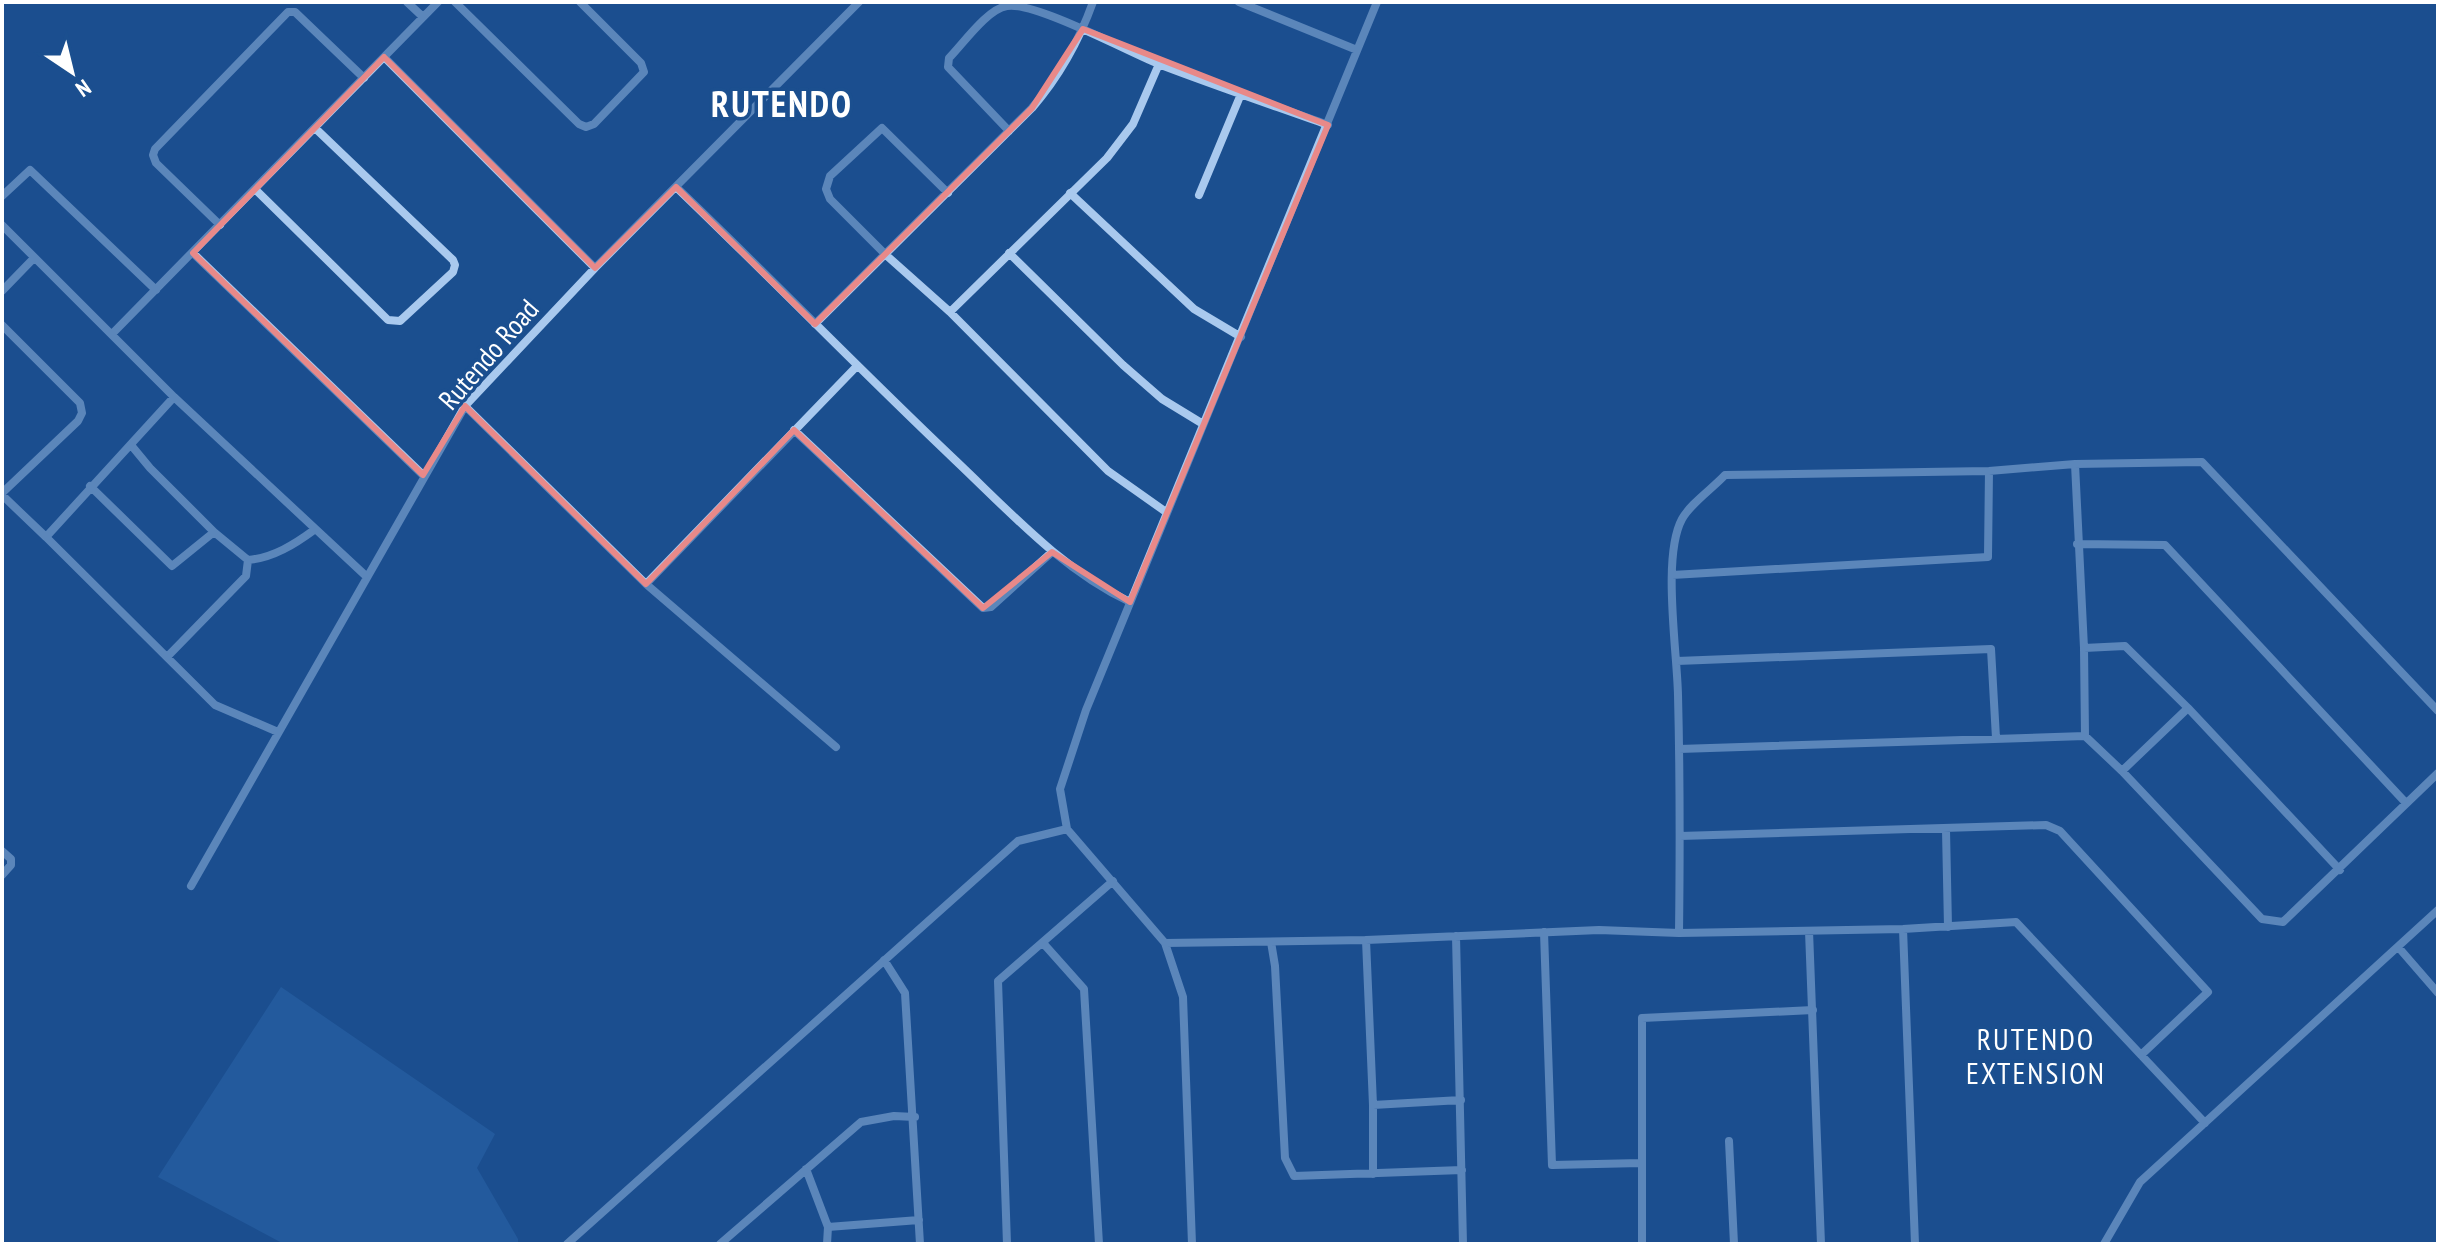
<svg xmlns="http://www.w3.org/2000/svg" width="2440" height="1246" font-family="'PT Sans Narrow',sans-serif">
<rect width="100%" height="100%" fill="#1b4f8f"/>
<!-- green -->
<path fill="#2e69ad" d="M281 987 495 1134 477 1168 518 1239V1244H284L158 1177Z"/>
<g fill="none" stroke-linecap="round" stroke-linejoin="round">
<!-- street -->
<path stroke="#a9c9ee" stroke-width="8" d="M407 2 423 17
M455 2 579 124 586 127 594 124 644 72 641 63 580 2
M1239 2 1357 50
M384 57 595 268
M1009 131 948 67 949 58C963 44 987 9 1007 6 1034 1 1131 53 1161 65 1216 86 1272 105 1328 125
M676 187C770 277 861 371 955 460 1010 512 1061 569 1130 602
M255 189 388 320 400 321 453 272 455 265 453 260 315 128
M948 193 882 128 830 176 826 189 830 199 886 255 950 312 1108 471 1166 512
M1070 193 1194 309 1241 337
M1199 195 1241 94
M2 196 30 170 156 290
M2 225 174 397 367 577
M220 225 156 163 153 155 155 149 288 12H295L364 78
M193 253 423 475
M1009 253 1123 365 1162 399 1203 424
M2 291 34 258
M950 312 1107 158 1133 124 1159 64
M815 324 1032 108C1059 77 1079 41 1093 2
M2 325 80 403 82 413 78 421 2 493
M112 334 438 2
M465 406 646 584 836 747
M794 430 983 608 991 607 1052 552
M131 445 150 468 214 532
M2075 464 2084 648 2085 736
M90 486 172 566 214 532 248 560C273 558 295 544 314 530
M2 495 46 537 174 397
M46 537 215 705 278 732
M2077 544 2165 545 2406 803
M1672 575 1988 557 1989 471
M646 584 856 367
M2084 648 2125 646 2188 708 2340 870
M167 657 246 576 248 560
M1677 661 1991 649 1996 738
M1679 749 2085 736 2122 771 2262 919 2283 922 2438 773
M2122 771 2188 708
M1946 830 1948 927
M1680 836 2046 825 2060 831 2208 992 2141 1055
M2 851 11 859V865L2 875
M191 886 465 406 595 268 859 2
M1903 929 1915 1244
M1809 931 1821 1244
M1544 932 1552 1165 1641 1163
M1679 933C1680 853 1680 774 1678 695 1677 650 1662 556 1682 519 1691 503 1712 489 1725 475L1989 471 2075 464 2202 462 2438 711
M1456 936 1463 1244
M1366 940 1373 1105V1174
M1271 942 1275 966 1285 1158 1294 1176 1462 1170
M1043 943 1084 989 1099 1244
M1165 943 1366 940 1599 930 1679 933 1903 929 2016 922 2205 1123
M2399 948 2438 993
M884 960 905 993 920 1244
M1373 1105 1461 1100
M1729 1141 1734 1244
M806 1169 828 1227 827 1244
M828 1227 919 1220
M567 1244 1018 841 1067 829
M720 1244 861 1122 894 1116 915 1117
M1007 1244 998 981 1113 881
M1192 1244 1183 997 1165 943 1067 829 1060 789 1086 710 1377 2
M1642 1244V1018L1813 1010
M2104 1244 2140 1182 2438 910"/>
</g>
<!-- marked area -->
<path d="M0 0H2440V1246H0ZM1083 29 1328 125 1130 602 1052 552 983 608 794 430 646 584 465 406 423 475 193 253 384 57 595 268 676 187 815 324 1032 108Z" fill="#1b4f8f" fill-opacity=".55" fill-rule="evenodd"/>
<path fill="none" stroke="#e88989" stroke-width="6" stroke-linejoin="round" d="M1083 29 1328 125 1130 602 1052 552 983 608 794 430 646 584 465 406 423 475 193 253 384 57 595 268 676 187 815 324 1032 108Z"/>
<g text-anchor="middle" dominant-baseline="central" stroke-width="7" stroke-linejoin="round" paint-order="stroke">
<!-- street labels -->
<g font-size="28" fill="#fff" stroke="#1b4f8f">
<text transform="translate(488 354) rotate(-49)">Rutendo Road</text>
</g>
<!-- neighbourhood labels -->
<g font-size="30" letter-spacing="2" fill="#fff" stroke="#1b4f8f">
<text x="2036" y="1038">RUTENDO<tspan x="2036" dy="34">EXTENSION</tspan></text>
</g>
<!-- district labels -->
<g font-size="36" font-weight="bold" letter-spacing="2" fill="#fff" stroke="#1b4f8f">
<text x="782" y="103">RUTENDO</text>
</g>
</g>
<!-- border -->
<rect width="2440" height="1246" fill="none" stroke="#ffffff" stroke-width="8"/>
<!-- north arrow -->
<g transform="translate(72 72) rotate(145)" stroke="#1b4f8f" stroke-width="6" paint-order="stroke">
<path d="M0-6L14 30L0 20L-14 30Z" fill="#ffffff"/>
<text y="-12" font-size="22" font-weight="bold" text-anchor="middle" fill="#ffffff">N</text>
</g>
</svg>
